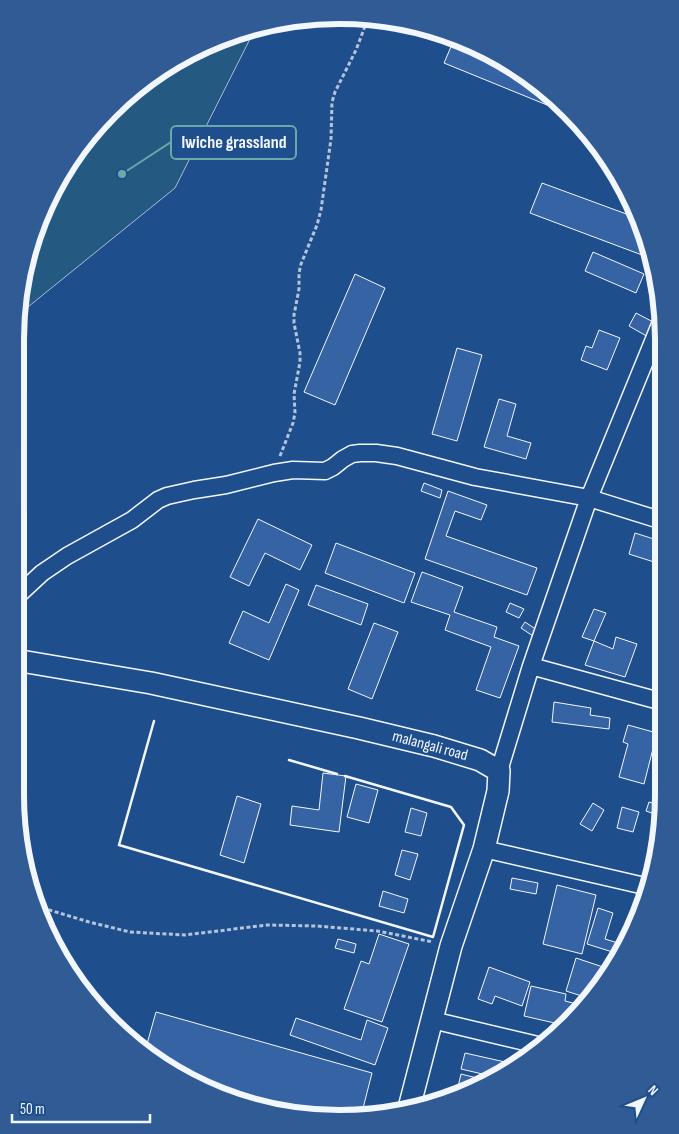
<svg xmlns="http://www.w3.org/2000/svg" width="679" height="1134" font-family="'Sofia Sans Condensed',sans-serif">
<rect width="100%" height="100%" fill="#1f4e8c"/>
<!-- green -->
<path fill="#245a82" stroke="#a8bbd7" d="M254 31 175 188 18 315 16 326V318L32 235 70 159 159 70Z"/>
<!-- building -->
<path fill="#3563a3" stroke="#f2f6ff" d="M453 42 520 70 551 97 547 105 444 63Z
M542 183 640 219 647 235 651 255 650 258 530 213Z
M593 252 644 274 636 293 585 271Z
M355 274 385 288 335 405 304 392Z
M636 313 657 324 650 338 629 326Z
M599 330 620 338 607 370 581 360 586 346 592 348Z
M457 348 482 355 457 441 432 434Z
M499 399 516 404 507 436 531 443 526 459 484 447Z
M424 483 442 490 440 498 421 491Z
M448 491 487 505 481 520 455 511 446 536 537 568 527 595 425 559Z
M258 519 312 545 300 570 265 553 249 586 230 577Z
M635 533 660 541 654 562 629 554Z
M336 543 415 573 404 603 325 573Z
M422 572 463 587 454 612 497 627 494 637 519 646 500 698 476 690 491 647 445 630 450 615 411 602Z
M286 584 299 590 269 660 229 643 243 611 269 623Z
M316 585 368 604 361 625 308 605Z
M510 603 524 609 519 618 506 612Z
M594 609 606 613 594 641 582 637Z
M525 622 537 630 533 636 521 628Z
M374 623 398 632 372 699 348 689Z
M616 637 637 644 625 677 585 665 594 641 613 649Z
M554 702 591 708 590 715 610 718 609 729 552 722Z
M628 725 657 733 644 784 619 777 628 744 623 742Z
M323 773 346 776 339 832 290 825 292 806 319 810Z
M356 784 378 790 369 823 347 817Z
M237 796 261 804 244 863 220 855Z
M649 802 663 806V817L646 811Z
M593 803 604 810 592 831 580 824Z
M622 807 639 812 633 832 617 828Z
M411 808 427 813 421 836 405 832Z
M663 819 657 848 654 847Z
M402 850 418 854 410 880 395 875Z
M512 878 538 883 536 894 510 889Z
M557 885 596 895 582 954 543 944Z
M383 891 408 899 404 913 379 906Z
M598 908 613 913 605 939 621 944 630 918 636 920 619 954 587 944Z
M379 934 409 944 382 1022 344 1009 361 961 369 964Z
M338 939 356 944 354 953 335 948Z
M576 958 612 970 609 975 588 998 566 991Z
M489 967 530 982 522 1006 495 996 492 1004 478 999Z
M531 986 566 994 565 1001 581 1005 557 1030 559 1024 524 1016Z
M156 1012 372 1073 361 1116 340 1119 235 1102 159 1064 145 1051Z
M296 1018 361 1040 367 1020 388 1028 375 1065 290 1035Z
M465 1053 514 1064 491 1076 461 1069Z
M461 1074 485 1080 456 1095Z"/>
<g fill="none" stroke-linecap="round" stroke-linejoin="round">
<defs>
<path id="minor" d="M649 352 663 356
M15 598 42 573 67 556 132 520 158 500 167 496 194 490 226 485 274 473 293 470 325 471 333 467 343 459 352 454 360 453H376L397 456 475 477 589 498 663 521
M531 666 663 702
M499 771 531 666 589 498 663 317
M484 849 649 887
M432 1020 542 1046"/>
<path id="tertiary" d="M15 660 151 683 359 728 434 746 480 760 499 771 498 791 484 849 451 946 409 1108"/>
</defs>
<!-- minor casing -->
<use href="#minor" stroke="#f2f6ff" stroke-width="19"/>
<!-- tertiary casing -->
<use href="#tertiary" stroke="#f2f6ff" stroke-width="24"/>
<!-- path -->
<path stroke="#b3c4dc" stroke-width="3" stroke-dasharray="4 2.5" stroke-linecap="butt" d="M280 456 293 423 295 413 294 394 300 362V353L294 323V315L299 289V273L301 264 317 225 321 210 331 139 332 102 335 92 356 50 367 21
M36 906 89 922 130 932 185 935 267 925 317 926 377 931 433 942"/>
<!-- minor -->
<use href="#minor" stroke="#1f4e8c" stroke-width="16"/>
<!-- tertiary -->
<use href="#tertiary" stroke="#1f4e8c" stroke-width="21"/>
<!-- wall -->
<path stroke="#f2f6ff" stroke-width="2.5" d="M154 721 119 845 433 937 464 825 451 807 345 776
M289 760 337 774"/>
</g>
<g text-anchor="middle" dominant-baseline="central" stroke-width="4" stroke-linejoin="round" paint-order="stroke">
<!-- street labels -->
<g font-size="16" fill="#f2f6ff" stroke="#1f4e8c">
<text transform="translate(430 746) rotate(15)">malangali road</text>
</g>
</g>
<!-- crop -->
<path d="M0 0H679V1134H0ZM339 24H340A315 315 0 0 1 655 339V795A315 315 0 0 1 340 1110H339A315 315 0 0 1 24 795V339A315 315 0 0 1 339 24Z" fill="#305b95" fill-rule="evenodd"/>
<path fill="none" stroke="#f2f6ff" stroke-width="6" d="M339 24H340A315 315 0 0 1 655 339V795A315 315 0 0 1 340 1110H339A315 315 0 0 1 24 795V339A315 315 0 0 1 339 24Z"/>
<!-- callouts -->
<path fill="none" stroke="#6aa9a8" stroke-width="2" d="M122 174L171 142"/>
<circle fill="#6aa9a8" stroke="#1f4e8c" stroke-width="2" cx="122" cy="174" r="5"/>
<rect fill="#1f4e8c" stroke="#6aa9a8" stroke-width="2" x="171" y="126" width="125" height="33" rx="5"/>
<g font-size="18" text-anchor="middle" font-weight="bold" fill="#f2f6ff">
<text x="234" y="148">lwiche grassland</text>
</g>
<!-- north arrow -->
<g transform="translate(644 1099) rotate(46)" stroke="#1f4e8c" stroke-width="4" paint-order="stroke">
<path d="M0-4L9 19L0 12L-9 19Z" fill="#f2f6ff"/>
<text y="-8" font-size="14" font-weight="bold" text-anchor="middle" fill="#f2f6ff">N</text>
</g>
<!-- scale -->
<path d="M12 1114v8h138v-8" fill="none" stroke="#f2f6ff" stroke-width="2.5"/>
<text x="20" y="1114" font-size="15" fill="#f2f6ff" stroke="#1f4e8c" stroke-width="4" paint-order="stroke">50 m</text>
</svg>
